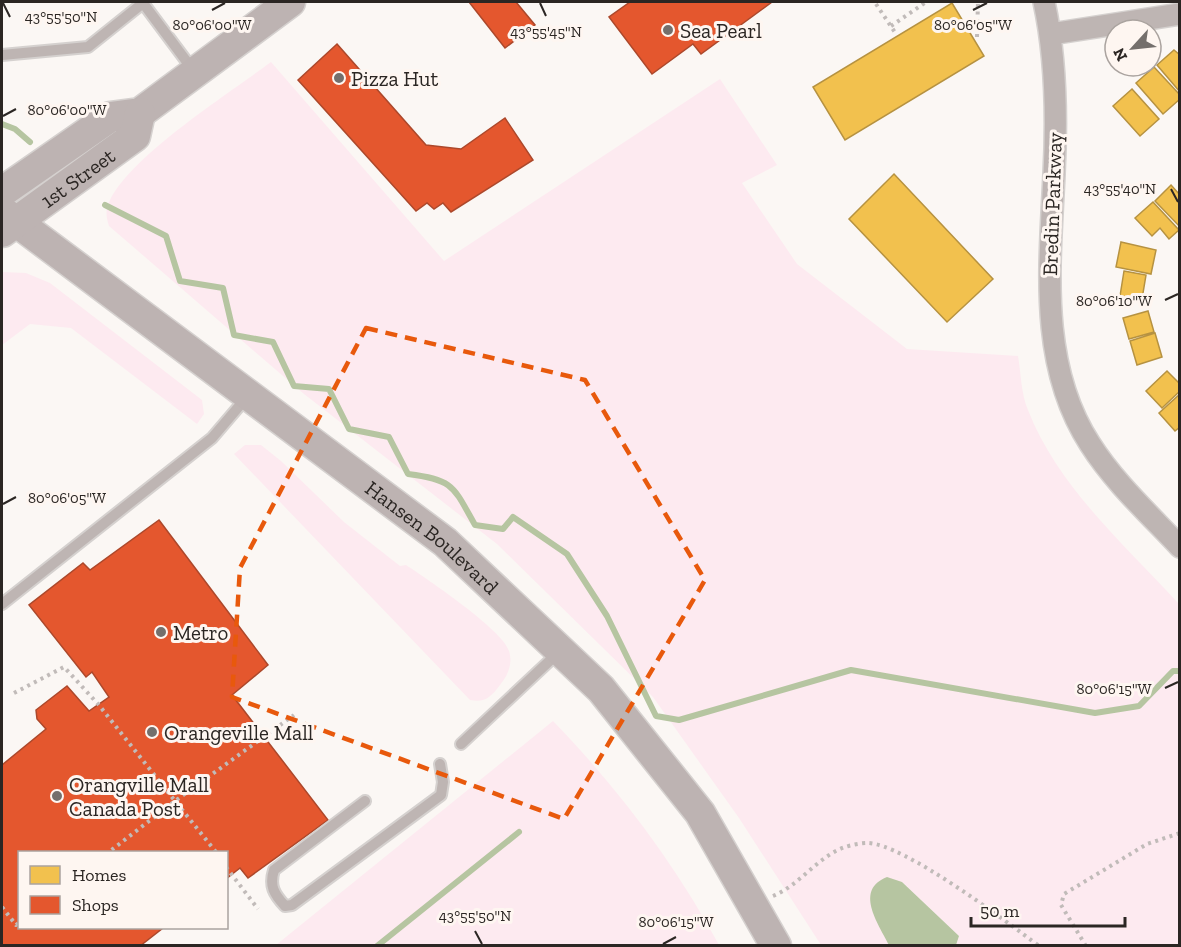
<svg xmlns="http://www.w3.org/2000/svg" width="1181" height="947" font-family="'Zilla Slab',serif">
<rect width="100%" height="100%" fill="#fbf7f4"/>
<!-- green -->
<path fill="#fdeaf0" d="M271 62 444 261 720 79 777 165 742 183 797 264 907 349 1018 356C1021 373 1021 394 1028 410 1058 487 1125 545 1179 604V945H956L959 936 902 882 871 908 889 945H821L739 818 653 697 497 544 304 394 109 226C106 217 105 209 110 200 132 155 228 94 271 62Z
M2 272 26 273 50 283 202 400 204 414 197 424 71 328 30 324 2 345Z
M245 445H261L281 461 344 522 400 566 406 565C427 579 503 630 509 651 513 664 508 675 500 685 491 697 485 703 470 700L234 454Z
M553 721C618 788 675 864 719 945H276Z"/>
<!-- water -->
<path fill="#b6c5a1" d="M887 877 902 882 959 936 956 945H889C878 923 854 890 887 877Z"/>
<!-- homes -->
<path fill="#f2c14e" stroke="#b69241" stroke-width="1.5" d="M952 3 984 56 845 140 813 87Z
M1174 50 1180 55V92L1157 65Z
M1154 67 1180 95V99L1163 114 1136 83Z
M1132 89 1159 119 1140 136 1113 106Z
M894 174 993 279 947 322 849 219Z
M1171 185 1180 195V227L1155 201Z
M1153 202 1179 230 1169 239 1160 228 1152 236 1135 218Z
M1121 242 1156 250 1151 274 1116 267Z
M1124 271 1146 275 1142 299 1120 296Z
M1148 311 1154 332 1129 339 1123 318Z
M1155 333 1162 357 1137 365 1130 341Z
M1167 371 1180 384V391L1162 408 1146 391Z
M1180 394V427L1175 431 1159 413Z"/>
<!-- shops -->
<path fill="#e4572e" stroke="#ac482b" stroke-width="1.5" d="M469 2H516L535 25 505 48Z
M630 2H772L701 54 693 44 652 74 609 17Z
M337 44 426 145 461 149 505 118 533 160 451 212 443 203 434 209 427 203 416 211 298 80Z
M159 520 268 665 232 695 328 820 248 878 240 868 226 879V852H20V928H163L140 946H2V765L46 729 37 719 36 710 67 686 89 711 109 697 92 672 86 677 29 605 83 563 90 570Z"/>
<g fill="none" stroke-linecap="round" stroke-linejoin="round">
<!-- stream -->
<path stroke="#b6c5a1" stroke-width="6" d="M2 124 15 129 30 142
M105 205 166 236 180 281 223 288 234 335 273 342 294 386 329 389 349 429 389 437 408 474C454 480 453 486 475 525L503 529 513 517 567 554 607 616 656 716 679 720 851 670 1095 713 1139 706 1173 671H1180
M377 946 519 832"/>
<defs>
<path id="lane" d="M2 55 88 47 143 3 193 70
M2 604 212 438 247 397
M461 744 559 652
M365 801 274 870C269 886 274 894 285 906L292 905 441 795 443 782 440 764"/>
<path id="street" d="M1044 2C1056 57 1057 117 1054 174 1050 264 1038 364 1090 444 1114 482 1149 514 1180 547
M1051 34 1180 14"/>
<g id="secondary">
<path d="M2 192 110 117 140 113 290 2"/>
<path id="s1" d="M2 211 445 542 601 689 700 813 776 946"/>
<path id="s2" d="M2 232 135 136 140 113"/>
</g>
</defs>
<!-- lane casing -->
<use href="#lane" stroke="#d5d1cf" stroke-width="14"/>
<!-- street casing -->
<use href="#street" stroke="#d5d1cf" stroke-width="24"/>
<!-- secondary casing -->
<use href="#secondary" stroke="#d5d1cf" stroke-width="33"/>
<!-- path -->
<path stroke="#c1bbb9" stroke-width="4" stroke-dasharray="3 4.5" stroke-linecap="butt" d="M876 4 896 34
M891 26 926 2
M977 37 978 2
M14 693 64 667 98 704 175 801 109 852
M216 852 175 801 294 715
M226 867 258 909
M773 896C800 885 817 857 845 847 851 845 861 843 867 843 903 843 1007 922 1039 946
M2 907 16 925 20 922
M1086 946 1061 905 1064 894 1147 844 1180 833"/>
<!-- lane -->
<use href="#lane" stroke="#beb5b3" stroke-width="10"/>
<!-- street -->
<use href="#street" stroke="#beb5b3" stroke-width="21"/>
<!-- secondary -->
<use href="#secondary" stroke="#bdb3b2" stroke-width="30"/>
</g>
<!-- marked area -->
<path fill="none" stroke="#e8590c" stroke-width="4.5" stroke-dasharray="12 8" stroke-linejoin="round" d="M366 328 585 380 705 580 564 819 232 697 240 568Z"/>
<!-- ticks -->
<path fill="none" stroke="#2b2623" stroke-width="2" d="M3 3 10 17M540 3 546 16M212 10 225 3M973 10 987 3M3 116 16 109M1171 189 1178 202M1165 300 1178 294M3 504 16 497M1165 688 1178 682M475 931 482 944M663 944 676 937"/>
<!-- markers -->
<g fill="#746f6c" stroke="#fef6f1" stroke-width="2">
<circle cx="668" cy="30" r="6"/>
<circle cx="339" cy="78" r="6"/>
<circle cx="161" cy="632" r="6"/>
<circle cx="152" cy="732" r="6"/>
<circle cx="57" cy="796" r="6"/>
</g>
<g text-anchor="middle" dominant-baseline="central" stroke-width="6" stroke-linejoin="round" paint-order="stroke">
<!-- poi labels -->
<g font-size="21" fill="#2b2623" stroke="#fef6f1" text-anchor="start">
<text x="680" y="30">Sea Pearl</text>
<text x="351" y="78">Pizza Hut</text>
<text x="173" y="632">Metro</text>
<text x="164" y="732">Orangeville Mall</text>
<text x="69" y="784">Orangville Mall<tspan x="69" dy="24">Canada Post</tspan></text>
</g>
<!-- street labels -->
<g font-size="21" fill="#2b2623" stroke="#fef6f1">
<text stroke="none"><textPath href="#s2" startOffset="93">1st Street</textPath></text>
<text transform="translate(1052 204) rotate(-88)">Bredin Parkway</text>
<text stroke="none"><textPath href="#s1" startOffset="540">Hansen Boulevard</textPath></text>
</g>
</g>
<g font-size="15" text-anchor="middle" fill="#2b2623" stroke="#fef6f1" stroke-width="6" stroke-linejoin="round" paint-order="stroke">
<text x="61" y="22">43°55'50"N</text>
<text x="212" y="30">80°06'00"W</text>
<text x="973" y="30">80°06'05"W</text>
<text x="546" y="37">43°55'45"N</text>
<text x="67" y="115">80°06'00"W</text>
<text x="1120" y="194">43°55'40"N</text>
<text x="1114" y="306">80°06'10"W</text>
<text x="67" y="503">80°06'05"W</text>
<text x="1114" y="694">80°06'15"W</text>
<text x="475" y="921">43°55'50"N</text>
<text x="676" y="927">80°06'15"W</text>
</g>
<!-- border -->
<rect width="1181" height="947" fill="none" stroke="#2b2623" stroke-width="6"/>
<!-- legend -->
<rect x="18" y="851" width="210" height="78" fill="#fef6f1" stroke="#aaa39f" stroke-width="1.5"/>
<rect x="30" y="866" width="30" height="18" fill="#f2c14e" stroke="#aaa39f" stroke-width="1.5"/>
<text x="72" y="881" font-size="18" fill="#2b2623">Homes</text>
<rect x="30" y="896" width="30" height="18" fill="#e4572e" stroke="#aaa39f" stroke-width="1.5"/>
<text x="72" y="911" font-size="18" fill="#2b2623">Shops</text>
<!-- north arrow -->
<g transform="translate(1133 48) rotate(243)"><circle r="28" fill="#fef6f1" stroke="#aaa39f" stroke-width="1.5"/>
<path d="M0-4.5L10 22L0 15L-10 22Z" fill="#746f6c"/>
<text y="-9" font-size="16" font-weight="bold" text-anchor="middle" fill="#2b2623">N</text>
</g>
<!-- scale -->
<path d="M971 917v9h154v-9" fill="none" stroke="#2b2623" stroke-width="3"/>
<text x="980" y="917" font-size="18" fill="#2b2623" stroke="#fef6f1" stroke-width="4.5" paint-order="stroke">50 m</text>
</svg>
